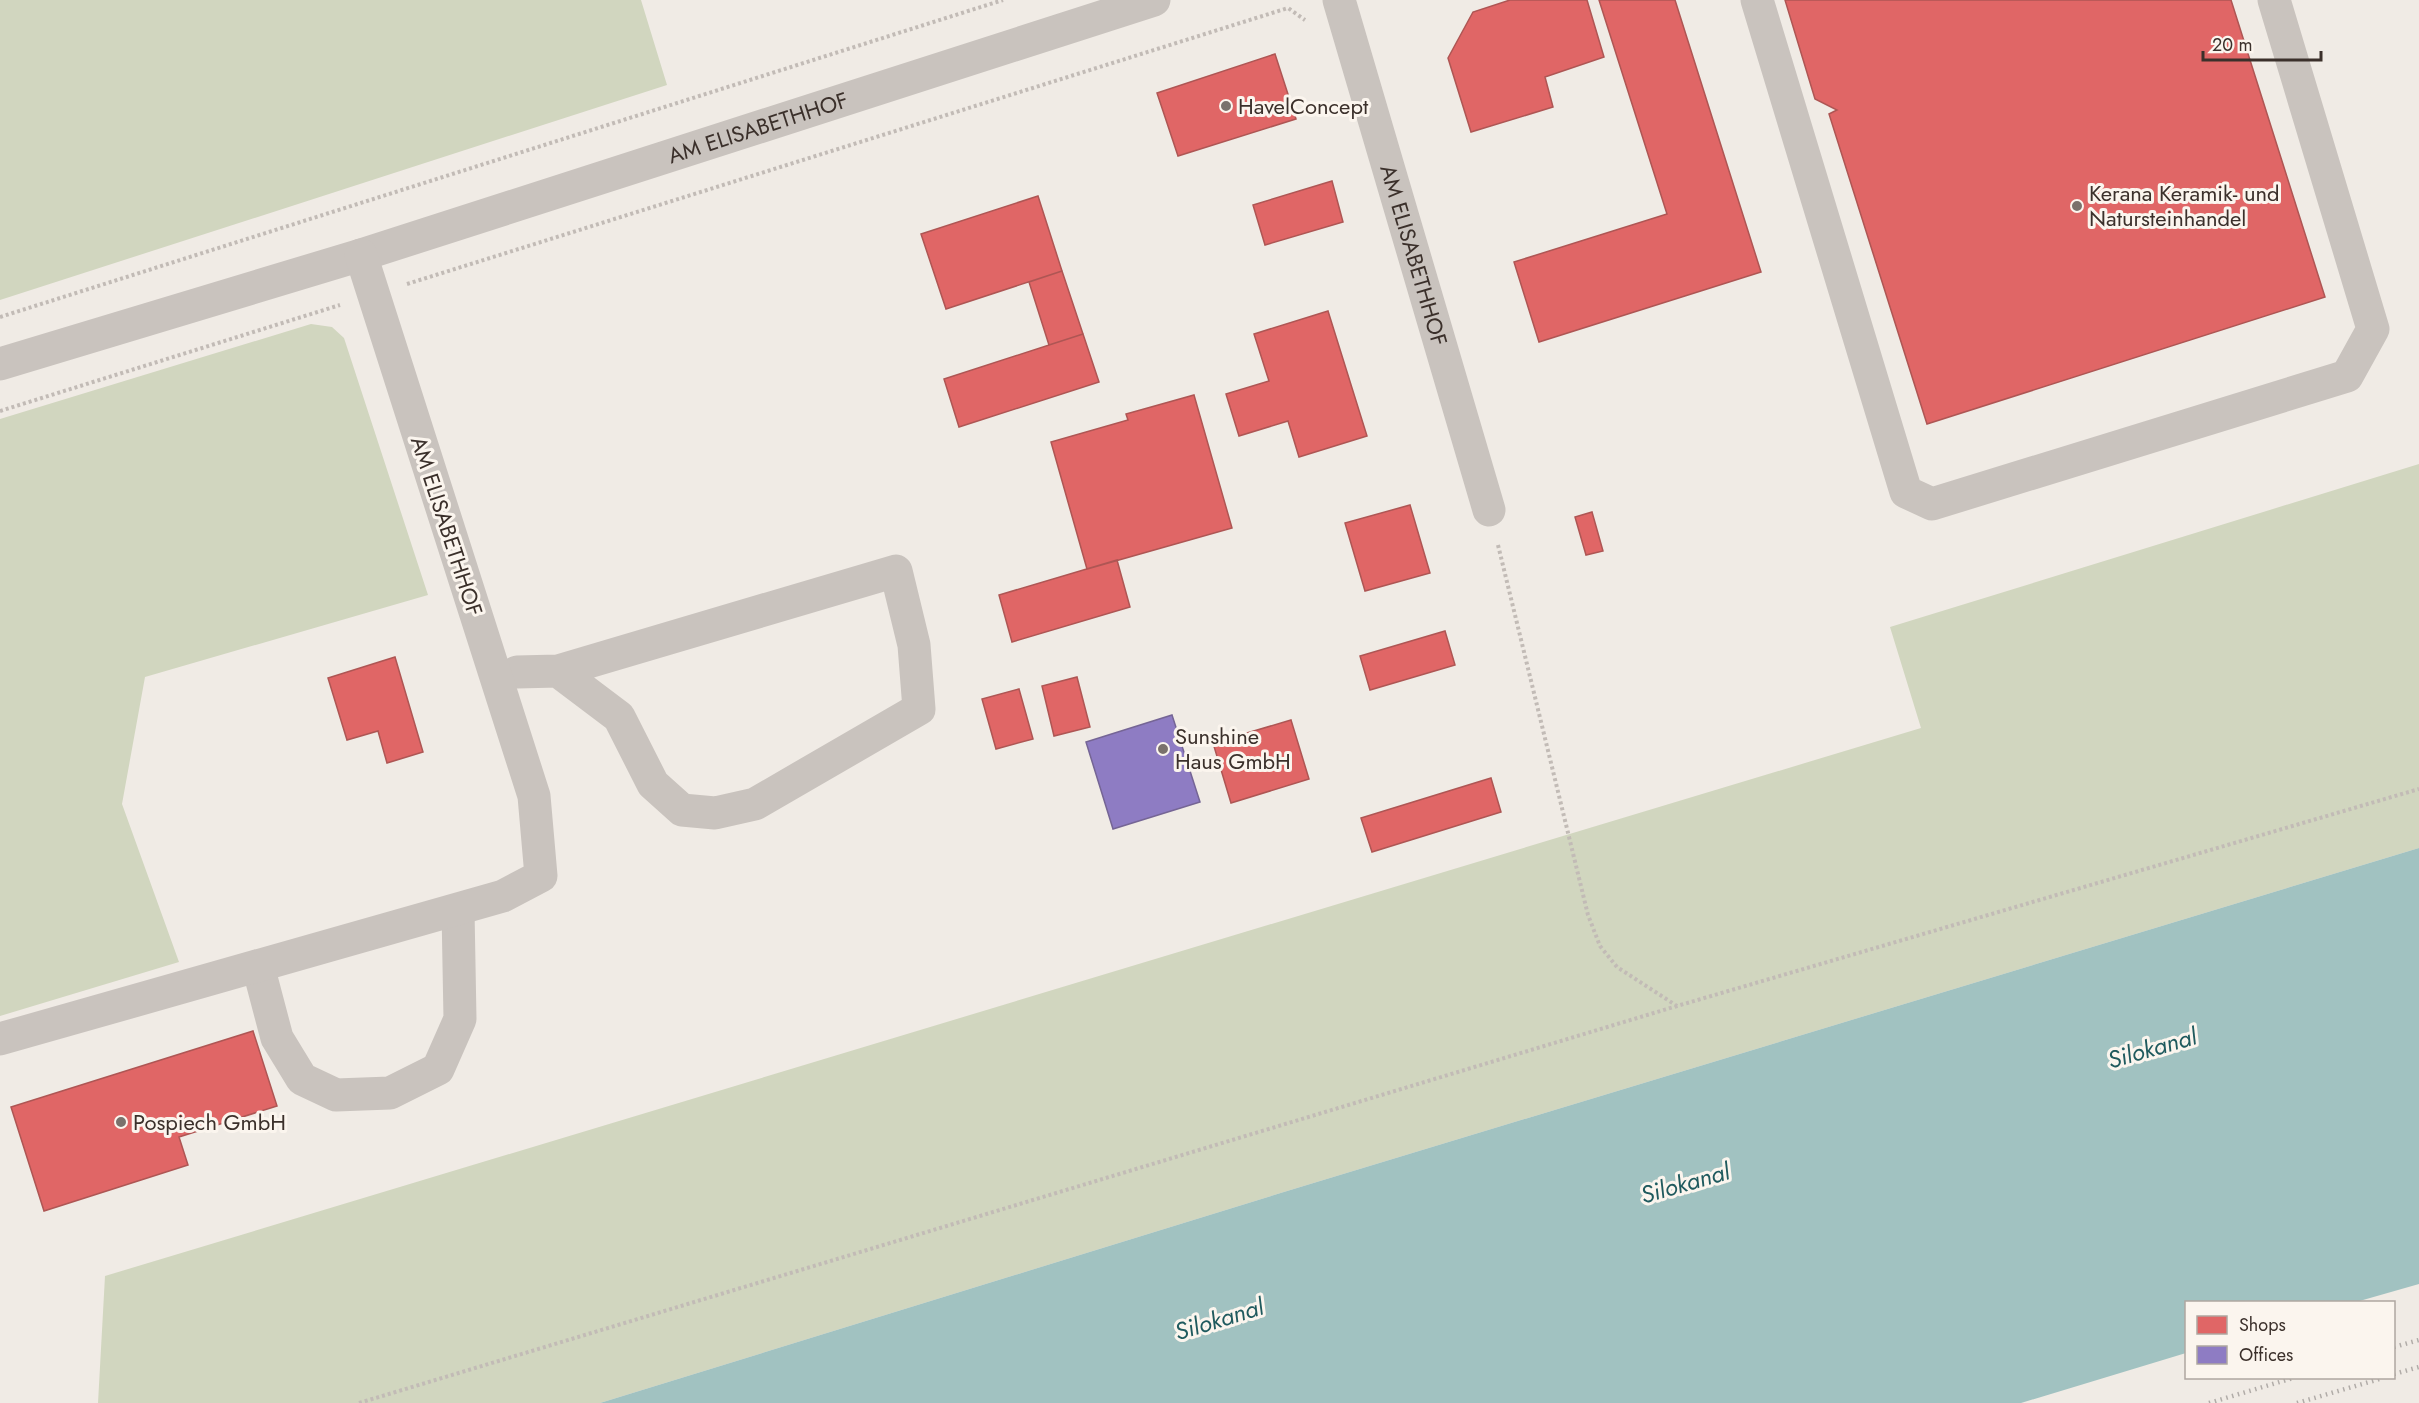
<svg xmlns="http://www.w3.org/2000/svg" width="2419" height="1403" font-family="Jost,sans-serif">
<rect width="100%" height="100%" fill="#f0ebe5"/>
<!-- green -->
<path fill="#d1d6bf" d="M0 0H641L667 85 0 300Z
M311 324 332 327 344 338 428 595 145 677 122 804 179 962 0 1016V419Z
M2419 464V848L1297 1188 600 1403H98L105 1276 1921 728 1890 627Z"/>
<!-- water -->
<path fill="#a1c2c1" d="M2419 848V1284L2356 1302H2186V1353L2021 1403H600L1297 1188Z"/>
<!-- shops -->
<path fill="#e06666" stroke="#ae5654" stroke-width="1.5" d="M1510 0H1587L1604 57 1545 77 1553 107 1471 132 1448 58 1473 12Z
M1599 0H1675L1761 272 1539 342 1514 262 1667 214Z
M1785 0H2231L2325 297 1927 424 1829 114 1837 110 1815 99Z
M1275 54 1296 119 1178 156 1157 93Z
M1332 181 1343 222 1265 245 1253 205Z
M1038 196 1062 271 946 309 921 234Z
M1062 271 1083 334 1049 345 1029 282Z
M1328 311 1367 436 1299 457 1288 421 1239 436 1226 394 1269 381 1254 334Z
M1083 334 1099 382 959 427 944 379Z
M1194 395 1232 528 1087 569 1051 442 1128 420 1126 414Z
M1410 505 1430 573 1365 591 1345 523Z
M1592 512 1603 551 1586 555 1575 517Z
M1117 560 1130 607 1012 642 999 595Z
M1445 631 1455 665 1370 690 1360 656Z
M395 657 423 752 387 763 378 731 347 740 328 678Z
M1077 677 1090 727 1054 736 1042 686Z
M1019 689 1033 739 996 749 982 699Z
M1291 720 1309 779 1231 803 1213 743Z
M1491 778 1501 812 1372 852 1361 818Z
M253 1031 277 1106 179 1137 188 1165 44 1211 11 1107Z"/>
<!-- offices -->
<path fill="#8e7cc3" stroke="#756595" stroke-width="1.5" d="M1172 715 1200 802 1113 829 1086 742Z"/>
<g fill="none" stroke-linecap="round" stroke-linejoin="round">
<!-- path -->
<path stroke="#c2bbb6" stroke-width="4" stroke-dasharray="3 3" stroke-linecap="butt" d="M407 284 1288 8 1305 20
M0 317 1003 0
M0 411 340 305
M1498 545 1588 915 1600 946 1617 967 1677 1006
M359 1403 1677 1006 2419 789"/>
<!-- minor -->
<g stroke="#c9c3be" stroke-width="33">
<path id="s1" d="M1339 0 1489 510"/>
<path d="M1757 0 1906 492 1932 504 2347 376 2373 329 2274 0"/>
<path id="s2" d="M0 364 361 255 1154 0"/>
<path d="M517 672 558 671 619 717 653 784 682 810 715 813 755 804 919 709 914 645 896 571 558 671"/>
<path d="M258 966 277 1038 302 1079 336 1095 390 1093 438 1069 460 1019 458 910"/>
<path d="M0 1039 503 896 541 876 534 796 361 255"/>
</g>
<!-- rail -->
<path stroke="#b1aca8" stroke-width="4.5" stroke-dasharray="1.5 4.5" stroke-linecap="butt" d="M2394 1347 2419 1340
M2394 1374 2419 1367
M2209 1403 2293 1378
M2297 1403 2383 1378"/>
</g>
<!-- markers -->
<g fill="#7a716c" stroke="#fbf5ee" stroke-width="2">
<circle cx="1226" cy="106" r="6"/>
<circle cx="2077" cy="206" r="6"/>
<circle cx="1163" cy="749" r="6"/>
<circle cx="121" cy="1122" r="6"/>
</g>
<g text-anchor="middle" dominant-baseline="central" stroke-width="6" stroke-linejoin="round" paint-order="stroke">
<!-- poi labels -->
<g font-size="22" fill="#3b302b" stroke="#fbf5ee" text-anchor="start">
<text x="1238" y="106">HavelConcept</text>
<text x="2089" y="193">Kerana Keramik- und<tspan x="2089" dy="25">Natursteinhandel</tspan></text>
<text x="1175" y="736">Sunshine<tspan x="1175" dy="25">Haus GmbH</tspan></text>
<text x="133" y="1122">Pospiech GmbH</text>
</g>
<!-- street labels -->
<g font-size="22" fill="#3b302b" stroke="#fbf5ee">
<text stroke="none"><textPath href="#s2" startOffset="794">AM ELISABETHHOF</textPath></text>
<text stroke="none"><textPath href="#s1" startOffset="266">AM ELISABETHHOF</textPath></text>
<text transform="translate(447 526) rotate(72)">AM ELISABETHHOF</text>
</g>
<!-- water labels -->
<g font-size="24" font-style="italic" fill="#1f5a5e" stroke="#fbf5ee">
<text transform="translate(2152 1048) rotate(-16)">Silokanal</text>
<text transform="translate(1685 1183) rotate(-16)">Silokanal</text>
<text transform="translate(1219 1319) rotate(-17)">Silokanal</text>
</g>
</g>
<!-- legend -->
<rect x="2185" y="1301" width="210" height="78" fill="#fbf5ee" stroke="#aea6a0" stroke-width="1.5"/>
<rect x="2197" y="1316" width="30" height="18" fill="#e06666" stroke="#aea6a0" stroke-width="1.5"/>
<text x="2239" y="1331" font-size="18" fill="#3b302b">Shops</text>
<rect x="2197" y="1346" width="30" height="18" fill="#8e7cc3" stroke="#aea6a0" stroke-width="1.5"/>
<text x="2239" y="1361" font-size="18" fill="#3b302b">Offices</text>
<!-- scale -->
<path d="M2203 51v9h118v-9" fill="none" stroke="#3b302b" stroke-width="3"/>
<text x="2212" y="51" font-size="18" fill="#3b302b" stroke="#fbf5ee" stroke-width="4.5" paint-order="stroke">20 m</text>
</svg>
